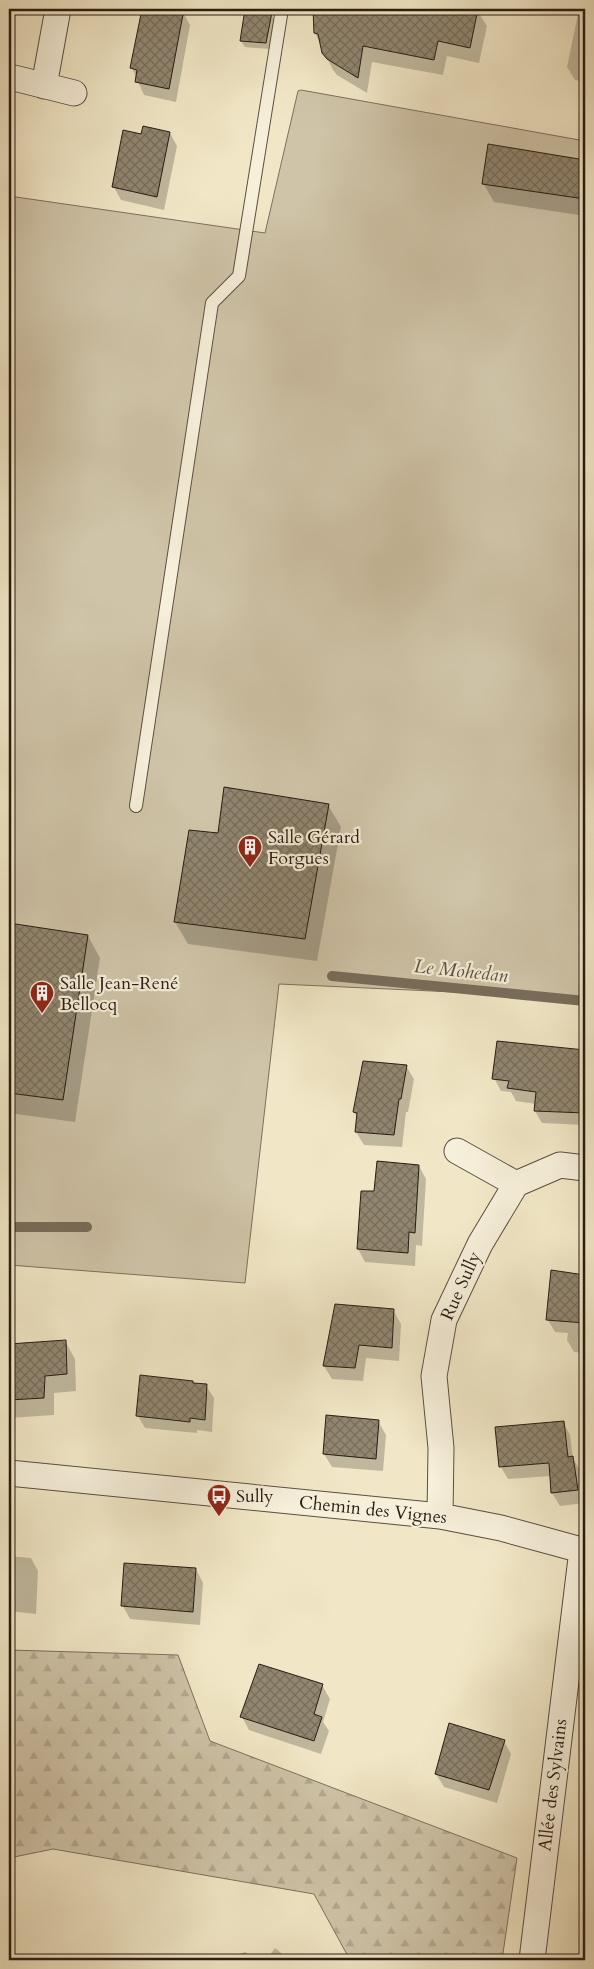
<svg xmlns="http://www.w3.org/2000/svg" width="594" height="1969" font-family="Cardo,serif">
<defs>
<pattern id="forest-firs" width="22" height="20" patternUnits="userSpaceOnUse" patternTransform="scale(1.25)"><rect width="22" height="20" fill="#cfc4a8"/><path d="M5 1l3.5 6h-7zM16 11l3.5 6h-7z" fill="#b2a890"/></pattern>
<pattern id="building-cross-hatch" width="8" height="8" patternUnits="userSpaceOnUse" patternTransform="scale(1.25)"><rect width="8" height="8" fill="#918670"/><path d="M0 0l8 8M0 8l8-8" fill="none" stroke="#766d5b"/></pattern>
</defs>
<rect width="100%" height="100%" fill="#f1e7c6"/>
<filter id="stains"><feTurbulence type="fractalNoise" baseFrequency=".004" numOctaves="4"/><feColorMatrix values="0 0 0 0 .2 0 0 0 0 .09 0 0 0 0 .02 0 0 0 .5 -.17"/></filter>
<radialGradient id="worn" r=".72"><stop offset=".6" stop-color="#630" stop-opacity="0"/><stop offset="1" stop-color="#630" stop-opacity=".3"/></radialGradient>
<!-- forest -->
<path fill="url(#forest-firs)" stroke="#7c705e" d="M9 1650 178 1655 210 1741 517 1858 502 1960H350L314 1894 53 1849 9 1858Z"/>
<!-- park -->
<path fill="#cfc4a8" stroke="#7c705e" d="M301 90 585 141V998L279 984 245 1283 9 1265V196L265 233 298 91Z"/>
<!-- shadow -->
<path fill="#0003" d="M143 9H168L183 12 190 25 176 102 144 95 132 68Z
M247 9 271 14 275 20 270 49 245 47 241 41Z
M314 9 477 10 487 26 479 63 447 56 443 75 372 62 367 93 337 75 333 70 315 33Z
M579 9H585V82L575 80 567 67Z
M170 133 177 146 164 210 121 200 114 187 142 136Z
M489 145 585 161V216L494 202 483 183Z
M328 805 341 827 317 961 188 944 175 922 219 834Z
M9 924 88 936 100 958 75 1122 9 1113Z
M573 1065 585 1066V1125L542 1123 535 1111 536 1104 516 1101 511 1092 501 1091 494 1078Z
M406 1066 414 1079 408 1112H406L402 1147 364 1145 356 1132 358 1118 354 1112Z
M419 1166 426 1179 422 1246 416 1245 415 1266 365 1262 358 1249 375 1192Z
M584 1270H585V1353L574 1352 567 1340 568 1333 555 1332 548 1320 583 1276Z
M393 1310 401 1324 399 1361 366 1358 363 1381 332 1379 324 1366Z
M65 1341 75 1359 76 1391 54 1393V1415L9 1418V1345Z
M192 1382 194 1385 206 1386 214 1398 212 1432 197 1430V1433L145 1428 138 1416Z
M378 1421 386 1435 383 1471 332 1467 324 1454Z
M563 1422 570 1435 573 1459 580 1470 584 1503 560 1506 552 1493 551 1476 508 1479 501 1467Z
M9 1556 31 1558 38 1571 36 1614 9 1611Z
M196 1569 203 1583 200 1625 130 1619 123 1606Z
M322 1685 330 1699 323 1722 329 1731 321 1754 249 1730 242 1717Z
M504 1741 511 1754 497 1803 444 1787 436 1774Z
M275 1948 290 1960H266Z
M246 1952 250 1960H217Z
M157 1954 160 1960H137Z"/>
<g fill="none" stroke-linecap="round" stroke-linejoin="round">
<!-- stream -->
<path stroke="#786c5a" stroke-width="10" d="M332 976 585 1001
M9 1227H87"/>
</g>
<!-- building -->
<path fill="url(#building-cross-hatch)" stroke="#281c13" d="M142 9H184L169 89 135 82 137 70 130 68Z
M245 9 272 12 266 43 240 41Z
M313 9H478L470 48 438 41 434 60 363 46 358 78 327 59 322 53 318 34 314 33Z
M143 126 170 132 157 197 112 187 123 130 141 134Z
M488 144 585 160V199L482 184Z
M224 787 329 804 305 939 174 922 189 830 218 833Z
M9 923 88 935 63 1100 9 1093Z
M497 1041 585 1050V1113L534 1111 536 1092 507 1088 509 1081 492 1079Z
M363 1061 407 1065 401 1099H399L394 1135 355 1132 357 1113 353 1112Z
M377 1161 419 1165 415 1233 409 1232 408 1253 357 1249 361 1191H374Z
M551 1270 585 1275V1323L546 1320Z
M335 1304 394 1309 392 1348 359 1345 355 1368 323 1366Z
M66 1340 67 1374 45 1376 44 1398 9 1400V1344Z
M140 1375 193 1381V1383L207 1384 205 1420 190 1418V1422L136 1416Z
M326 1415 379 1420 376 1459 323 1454Z
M564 1421 568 1457 573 1456 578 1490 551 1493 549 1463 499 1467 495 1427Z
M124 1563 196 1568 193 1612 121 1606Z
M259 1664 323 1684 314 1714 322 1717 314 1741 240 1717Z
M449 1723 505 1740 489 1790 435 1774Z"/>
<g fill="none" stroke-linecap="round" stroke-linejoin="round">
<defs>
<path id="service" d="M136 806 212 303 239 276 282 9"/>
<path id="minor" d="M14 78 74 93
M44 86 58 9
M457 1151 516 1184
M9 1473 440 1516 501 1528 585 1551
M440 1516 441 1448 434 1376 444 1320 480 1244 516 1184 560 1165 585 1168
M532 1960 582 1550"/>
</defs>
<!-- service casing -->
<use href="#service" stroke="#5a4f40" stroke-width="14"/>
<!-- minor casing -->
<use href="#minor" stroke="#5a4f40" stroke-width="27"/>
<!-- service -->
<use href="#service" stroke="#f6efda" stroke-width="12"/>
<!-- minor -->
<use href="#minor" stroke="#f6efda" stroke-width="25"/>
</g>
<!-- icons -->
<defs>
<symbol id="building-pin" viewBox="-11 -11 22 30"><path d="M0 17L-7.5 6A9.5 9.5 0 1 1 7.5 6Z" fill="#8f2418" stroke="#f6efda"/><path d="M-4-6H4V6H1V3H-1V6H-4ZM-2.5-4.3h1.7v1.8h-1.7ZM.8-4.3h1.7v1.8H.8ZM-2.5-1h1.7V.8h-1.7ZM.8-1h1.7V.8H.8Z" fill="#fff"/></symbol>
<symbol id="bus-pin" viewBox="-11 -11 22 30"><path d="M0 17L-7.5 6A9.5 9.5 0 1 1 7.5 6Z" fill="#8f2418" stroke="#f6efda"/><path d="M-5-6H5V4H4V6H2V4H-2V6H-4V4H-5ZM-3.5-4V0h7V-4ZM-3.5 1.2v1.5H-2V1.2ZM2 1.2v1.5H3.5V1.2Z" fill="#fff"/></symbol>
</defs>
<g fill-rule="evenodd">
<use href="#building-pin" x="236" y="833" width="28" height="38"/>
<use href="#building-pin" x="28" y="979" width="28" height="38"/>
<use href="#bus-pin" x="205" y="1482" width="28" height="38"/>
</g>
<g text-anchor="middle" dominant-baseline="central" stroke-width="4.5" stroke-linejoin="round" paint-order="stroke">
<!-- poi labels -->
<g font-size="18" fill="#281c13" stroke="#f6efda" text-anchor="start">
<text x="268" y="837">Salle Gérard<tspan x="268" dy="21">Forgues</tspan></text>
<text x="60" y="983">Salle Jean-René<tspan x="60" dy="21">Bellocq</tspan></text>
<text x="236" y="1496">Sully</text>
</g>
<!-- street labels -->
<g font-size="18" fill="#281c13" stroke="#f6efda">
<text transform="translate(461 1286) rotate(-66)">Rue Sully</text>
<text transform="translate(373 1510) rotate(6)">Chemin des Vignes</text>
<text transform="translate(553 1785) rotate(-83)">Allée des Sylvains</text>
</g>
<!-- water labels -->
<g font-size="19" font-style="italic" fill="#5d5242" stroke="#f6efda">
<text transform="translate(461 971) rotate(6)">Le Mohedan</text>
</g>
</g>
<!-- margin -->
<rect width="594" height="1969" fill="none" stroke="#f1e7c6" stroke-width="30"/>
<rect x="10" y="10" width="574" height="1949" fill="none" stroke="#281c13" stroke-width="2.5"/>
<rect x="15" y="15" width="564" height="1939" fill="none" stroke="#281c13"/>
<rect width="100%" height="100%" filter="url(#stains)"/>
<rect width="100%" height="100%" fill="url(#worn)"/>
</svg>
